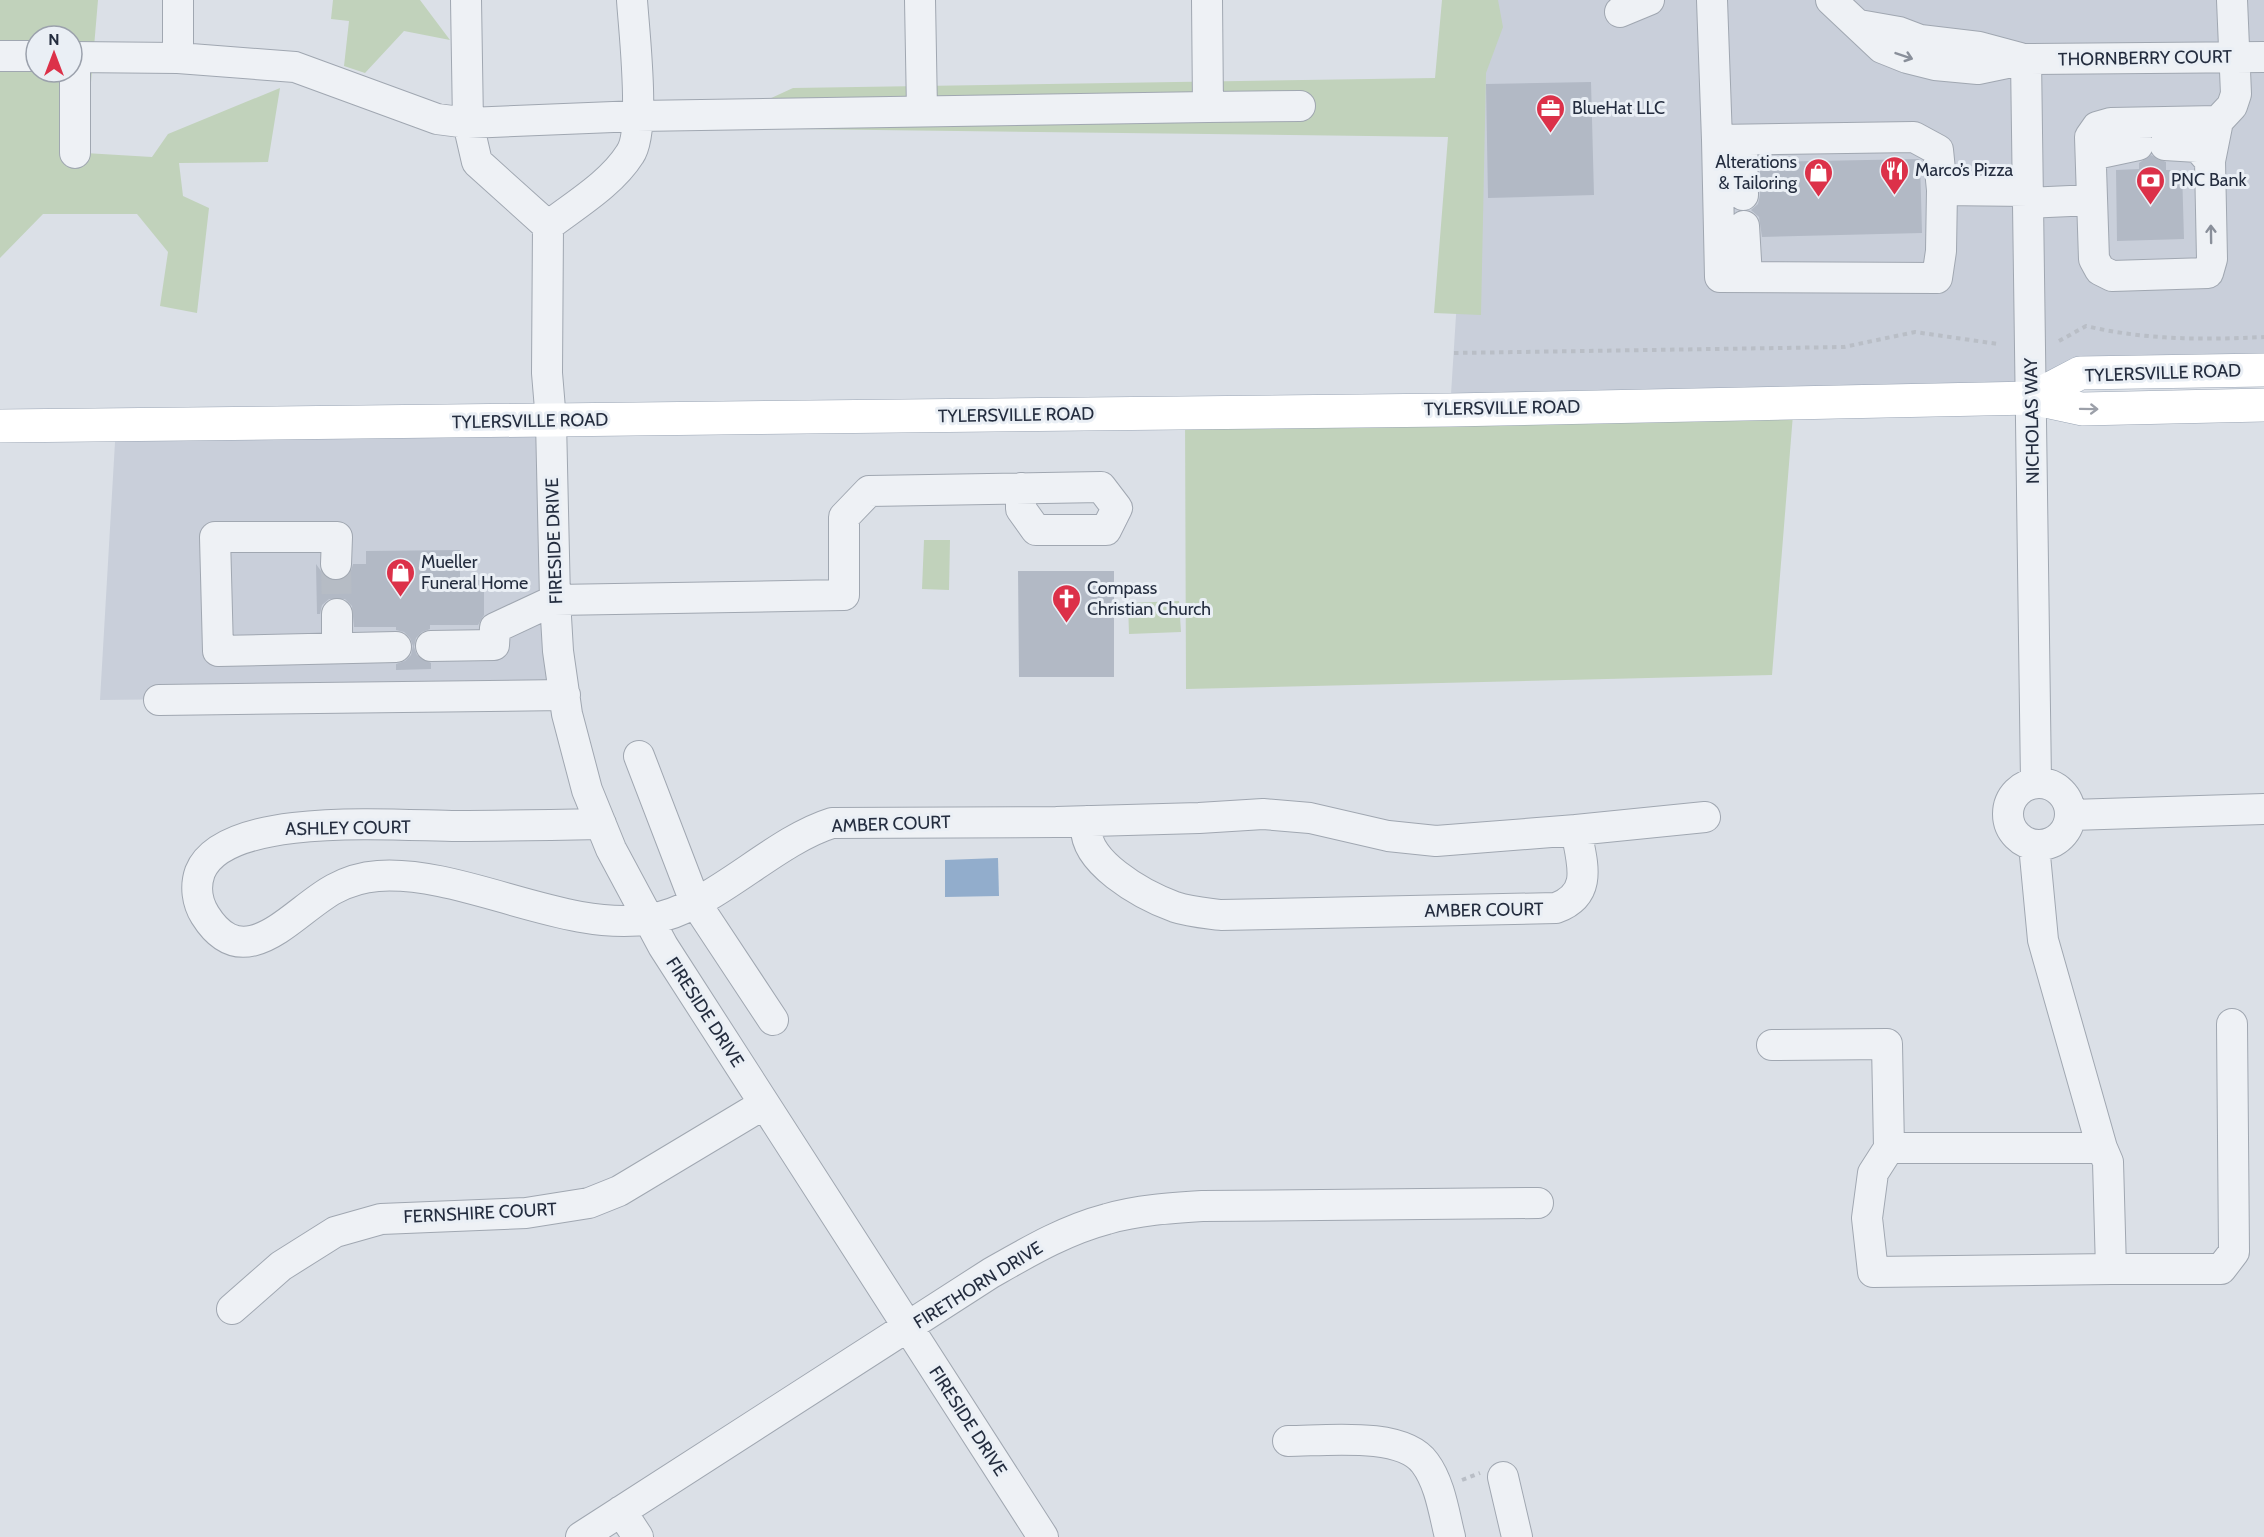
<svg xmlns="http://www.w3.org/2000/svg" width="2264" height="1537" font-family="Cabin,sans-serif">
<rect width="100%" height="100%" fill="#dbe0e7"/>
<!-- built -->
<path fill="#c9cfda" d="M1476 0H2264V370L2080 373 2032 398 1450 410Z
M551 421 565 695 100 700 116 425Z"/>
<!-- green -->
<path fill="#c1d2bb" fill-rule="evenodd" d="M0 0H98L85 153 152 157 168 134 280 88 268 162 179 163 183 196 209 208 197 313 160 306 168 252 137 214H43L0 258ZM36 36H72V72H36Z
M333 0H420L450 40 404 31 365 73 344 66 349 21 331 19Z
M1442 0H1498L1503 27 1486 73 1481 315 1434 313 1448 137 795 129 754 106 793 88 1435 78Z
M1794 402 1772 675 1186 689 1185 413Z
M924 540H950L949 590 922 589Z
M1179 601 1181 632 1129 634 1128 603Z"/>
<!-- water -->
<path fill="#92adcc" d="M998 858 999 896 945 897V860Z"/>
<!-- building -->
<path fill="#b2b9c5" d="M1591 82 1594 195 1488 198 1486 84Z
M2151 155 2166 162V170H2182L2184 239 2117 241 2116 170 2139 169V163Z
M1918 159 1920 160 1922 233 1762 237 1759 217 1751 210 1758 204 1760 195V162Z
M460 550V580H484V615L478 625H430V629L422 632 416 638 414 647 417 655 431 663V669L396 670V664L405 661 411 655 413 646 410 638 404 632 396 630V627H354L352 606 345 599H329L322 605 320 614H317L316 564 326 578 336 581 350 574 353 564H366V551Z
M1018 571H1114V677H1019Z"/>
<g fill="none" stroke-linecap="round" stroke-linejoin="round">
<!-- minor-tunnel -->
<path stroke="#b6bcc5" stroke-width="30" stroke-dasharray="30 15" stroke-linecap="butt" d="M336 564 337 614"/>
<defs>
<path id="minor" d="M178 0V58L295 67 437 119 468 123 638 116 1208 107 1207 0
M466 0 468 123 477 162 548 226 547 373 551 421 555 600 558 651 567 714 587 790 611 849 663 946 1043 1537
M920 0 922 110
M1712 0 1717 140 1914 137 1938 150 1942 190 2028 191
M1831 0 1882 48 1907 58 1935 65 1978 69 2026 59 2264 57
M1620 12 1649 0
M1859 25 1899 32 1920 40 1979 47 2020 58
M0 56H36
M72 57 178 58
M75 57V153
M2026 59 2036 782
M1208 107 1300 106
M2218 121 2210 161 2212 259 2208 273 2112 276 2100 270 2094 259 2090 137 2097 127 2111 123 2218 121 2232 106 2236 94 2232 0
M1717 140 1720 277 1937 278 1941 251 1942 190
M1742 140 1743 195
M2165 145 2198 147 2210 161
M2091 155 2138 145
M2028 203 2092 200
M548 226C575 205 611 184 630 154 646 131 634 32 632 0
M1744 226 1747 277
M336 564 337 537H215L218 651 396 647
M337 614V648
M431 646 494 645 495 628 555 600 844 595V517L869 491 1101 487 1117 508 1106 530H1036L1021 509V488
M159 700 565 695
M639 756 695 902 773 1020
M2008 814a31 31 0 1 1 62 0a31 31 0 1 1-62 0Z
M2071 815 2264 809
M601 824C553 825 505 826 457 826 401 826 225 810 200 872 195 886 197 902 205 915 245 979 293 911 334 889 347 882 363 877 378 876 463 870 565 933 650 919 711 910 771 842 832 823L1056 822 1199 818 1263 814 1310 818 1388 836 1436 841 1576 830C1582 863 1594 894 1556 908L1221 915C1206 913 1190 912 1175 907 1145 896 1078 861 1087 821
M1576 830 1705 817
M1772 1045 1887 1044 1889 1148H2102L2043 940 2034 845
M1889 1148 1873 1173 1867 1218 1873 1272 2111 1269
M2102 1148 2108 1162 2111 1269H2221L2234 1252 2232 1024
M232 1309 281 1266 335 1232 381 1219 526 1213 589 1203 619 1191 764 1104
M1288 1441C1324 1441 1402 1431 1425 1463 1440 1483 1444 1513 1450 1537
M1503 1477 1517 1537
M621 1511 638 1537
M581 1537 991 1273C1028 1252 1065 1230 1107 1219 1138 1210 1171 1208 1203 1206L1538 1203"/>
<path id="major" d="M2032 398 2080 373 2264 370
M0 426 1450 410 2032 398 2082 409 2264 405"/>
</defs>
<!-- minor casing -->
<use href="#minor" stroke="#a0a7b1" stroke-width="32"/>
<!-- major casing -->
<use href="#major" stroke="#99a4b4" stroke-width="34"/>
<!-- path -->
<path stroke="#b9bec6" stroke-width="4" stroke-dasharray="4.5 4.5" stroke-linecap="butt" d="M2059 341 2086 326C2145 340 2204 340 2264 337
M1454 353 1844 347 1915 332 1998 344
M1462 1480 1480 1473"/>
<!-- minor -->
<use href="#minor" stroke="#eef1f5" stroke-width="30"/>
<!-- major -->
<use href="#major" stroke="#fff" stroke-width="33"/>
</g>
<!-- one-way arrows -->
<defs><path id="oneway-shaft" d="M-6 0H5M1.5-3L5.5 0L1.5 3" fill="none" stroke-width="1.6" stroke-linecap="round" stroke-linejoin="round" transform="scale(1.5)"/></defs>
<g stroke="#898f9a">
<use href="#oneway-shaft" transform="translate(1904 56) rotate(19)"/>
<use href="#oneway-shaft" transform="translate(2211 234) rotate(-91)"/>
</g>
<use stroke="#9ca0a9" href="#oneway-shaft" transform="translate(2089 409) rotate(1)"/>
<!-- icons -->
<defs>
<symbol id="office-pin" viewBox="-11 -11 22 30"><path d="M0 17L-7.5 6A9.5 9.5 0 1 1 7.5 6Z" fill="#dc3149" stroke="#eaeff5"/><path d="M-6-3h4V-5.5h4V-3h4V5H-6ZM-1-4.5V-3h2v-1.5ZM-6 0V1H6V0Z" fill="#fff"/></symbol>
<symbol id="restaurant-pin" viewBox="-11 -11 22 30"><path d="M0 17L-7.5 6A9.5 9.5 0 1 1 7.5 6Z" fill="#dc3149" stroke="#eaeff5"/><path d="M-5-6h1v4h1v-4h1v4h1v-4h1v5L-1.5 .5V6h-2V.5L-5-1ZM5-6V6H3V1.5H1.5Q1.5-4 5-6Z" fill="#fff"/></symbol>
<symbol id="shop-pin" viewBox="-11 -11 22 30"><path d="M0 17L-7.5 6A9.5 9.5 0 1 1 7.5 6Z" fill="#dc3149" stroke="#eaeff5"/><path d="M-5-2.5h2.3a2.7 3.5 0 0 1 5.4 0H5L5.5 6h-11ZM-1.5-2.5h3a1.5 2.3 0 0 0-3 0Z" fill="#fff"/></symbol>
<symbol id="bank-pin" viewBox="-11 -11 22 30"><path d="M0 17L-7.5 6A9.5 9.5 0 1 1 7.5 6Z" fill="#dc3149" stroke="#eaeff5"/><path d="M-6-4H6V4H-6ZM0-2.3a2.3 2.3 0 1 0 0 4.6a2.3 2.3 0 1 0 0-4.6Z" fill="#fff"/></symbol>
<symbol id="church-pin" viewBox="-11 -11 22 30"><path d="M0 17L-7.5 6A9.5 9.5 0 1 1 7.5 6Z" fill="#dc3149" stroke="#eaeff5"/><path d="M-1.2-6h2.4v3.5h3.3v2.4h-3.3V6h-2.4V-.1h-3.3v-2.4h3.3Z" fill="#fff"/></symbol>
</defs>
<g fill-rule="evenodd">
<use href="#office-pin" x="1534" y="92" width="33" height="45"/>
<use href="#restaurant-pin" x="1878" y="154" width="33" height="45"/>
<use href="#shop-pin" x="1802" y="156" width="33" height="45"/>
<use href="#bank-pin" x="2134" y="164" width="33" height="45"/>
<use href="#shop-pin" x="384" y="556" width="33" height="45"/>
<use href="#church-pin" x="1050" y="582" width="33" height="45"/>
</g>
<g text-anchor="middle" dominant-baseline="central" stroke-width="6" stroke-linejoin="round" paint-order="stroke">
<!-- street labels -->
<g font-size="18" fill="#242d3f" stroke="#eaeff5">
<text transform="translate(2145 58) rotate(-1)">THORNBERRY COURT</text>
<text transform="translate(2163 373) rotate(-2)">TYLERSVILLE ROAD</text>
<text transform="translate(1502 408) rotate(-1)">TYLERSVILLE ROAD</text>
<text transform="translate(1016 415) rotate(-1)">TYLERSVILLE ROAD</text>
<text transform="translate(530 421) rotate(-1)">TYLERSVILLE ROAD</text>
<text transform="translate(2032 421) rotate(-91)">NICHOLAS WAY</text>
<text transform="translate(554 541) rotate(-92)">FIRESIDE DRIVE</text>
<text transform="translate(891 824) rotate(-2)">AMBER COURT</text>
<text transform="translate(348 828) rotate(-1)">ASHLEY COURT</text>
<text transform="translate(1484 910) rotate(-1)">AMBER COURT</text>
<text transform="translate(705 1012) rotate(57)">FIRESIDE DRIVE</text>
<text transform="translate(480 1213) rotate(-3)">FERNSHIRE COURT</text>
<text transform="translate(978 1285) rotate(-32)">FIRETHORN DRIVE</text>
<text transform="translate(968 1421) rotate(57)">FIRESIDE DRIVE</text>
</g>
<!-- poi labels -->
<g font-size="18" fill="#242d3f" stroke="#eaeff5" text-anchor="start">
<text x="1572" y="108">BlueHat LLC</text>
<text x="1797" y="162" text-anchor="end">Alterations<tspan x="1797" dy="21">&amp; Tailoring</tspan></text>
<text x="1915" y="170">Marco’s Pizza</text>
<text x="2171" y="180">PNC Bank</text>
<text x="421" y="562">Mueller<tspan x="421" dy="21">Funeral Home</tspan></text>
<text x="1087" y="588">Compass<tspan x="1087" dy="21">Christian Church</tspan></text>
</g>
</g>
<!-- north arrow -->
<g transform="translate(54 54)"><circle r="28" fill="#eaeff5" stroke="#9ba1ac" stroke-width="1.5"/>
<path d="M0-4.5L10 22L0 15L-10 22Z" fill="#dc3149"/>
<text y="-9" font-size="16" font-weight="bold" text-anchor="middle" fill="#242d3f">N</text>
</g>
</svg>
